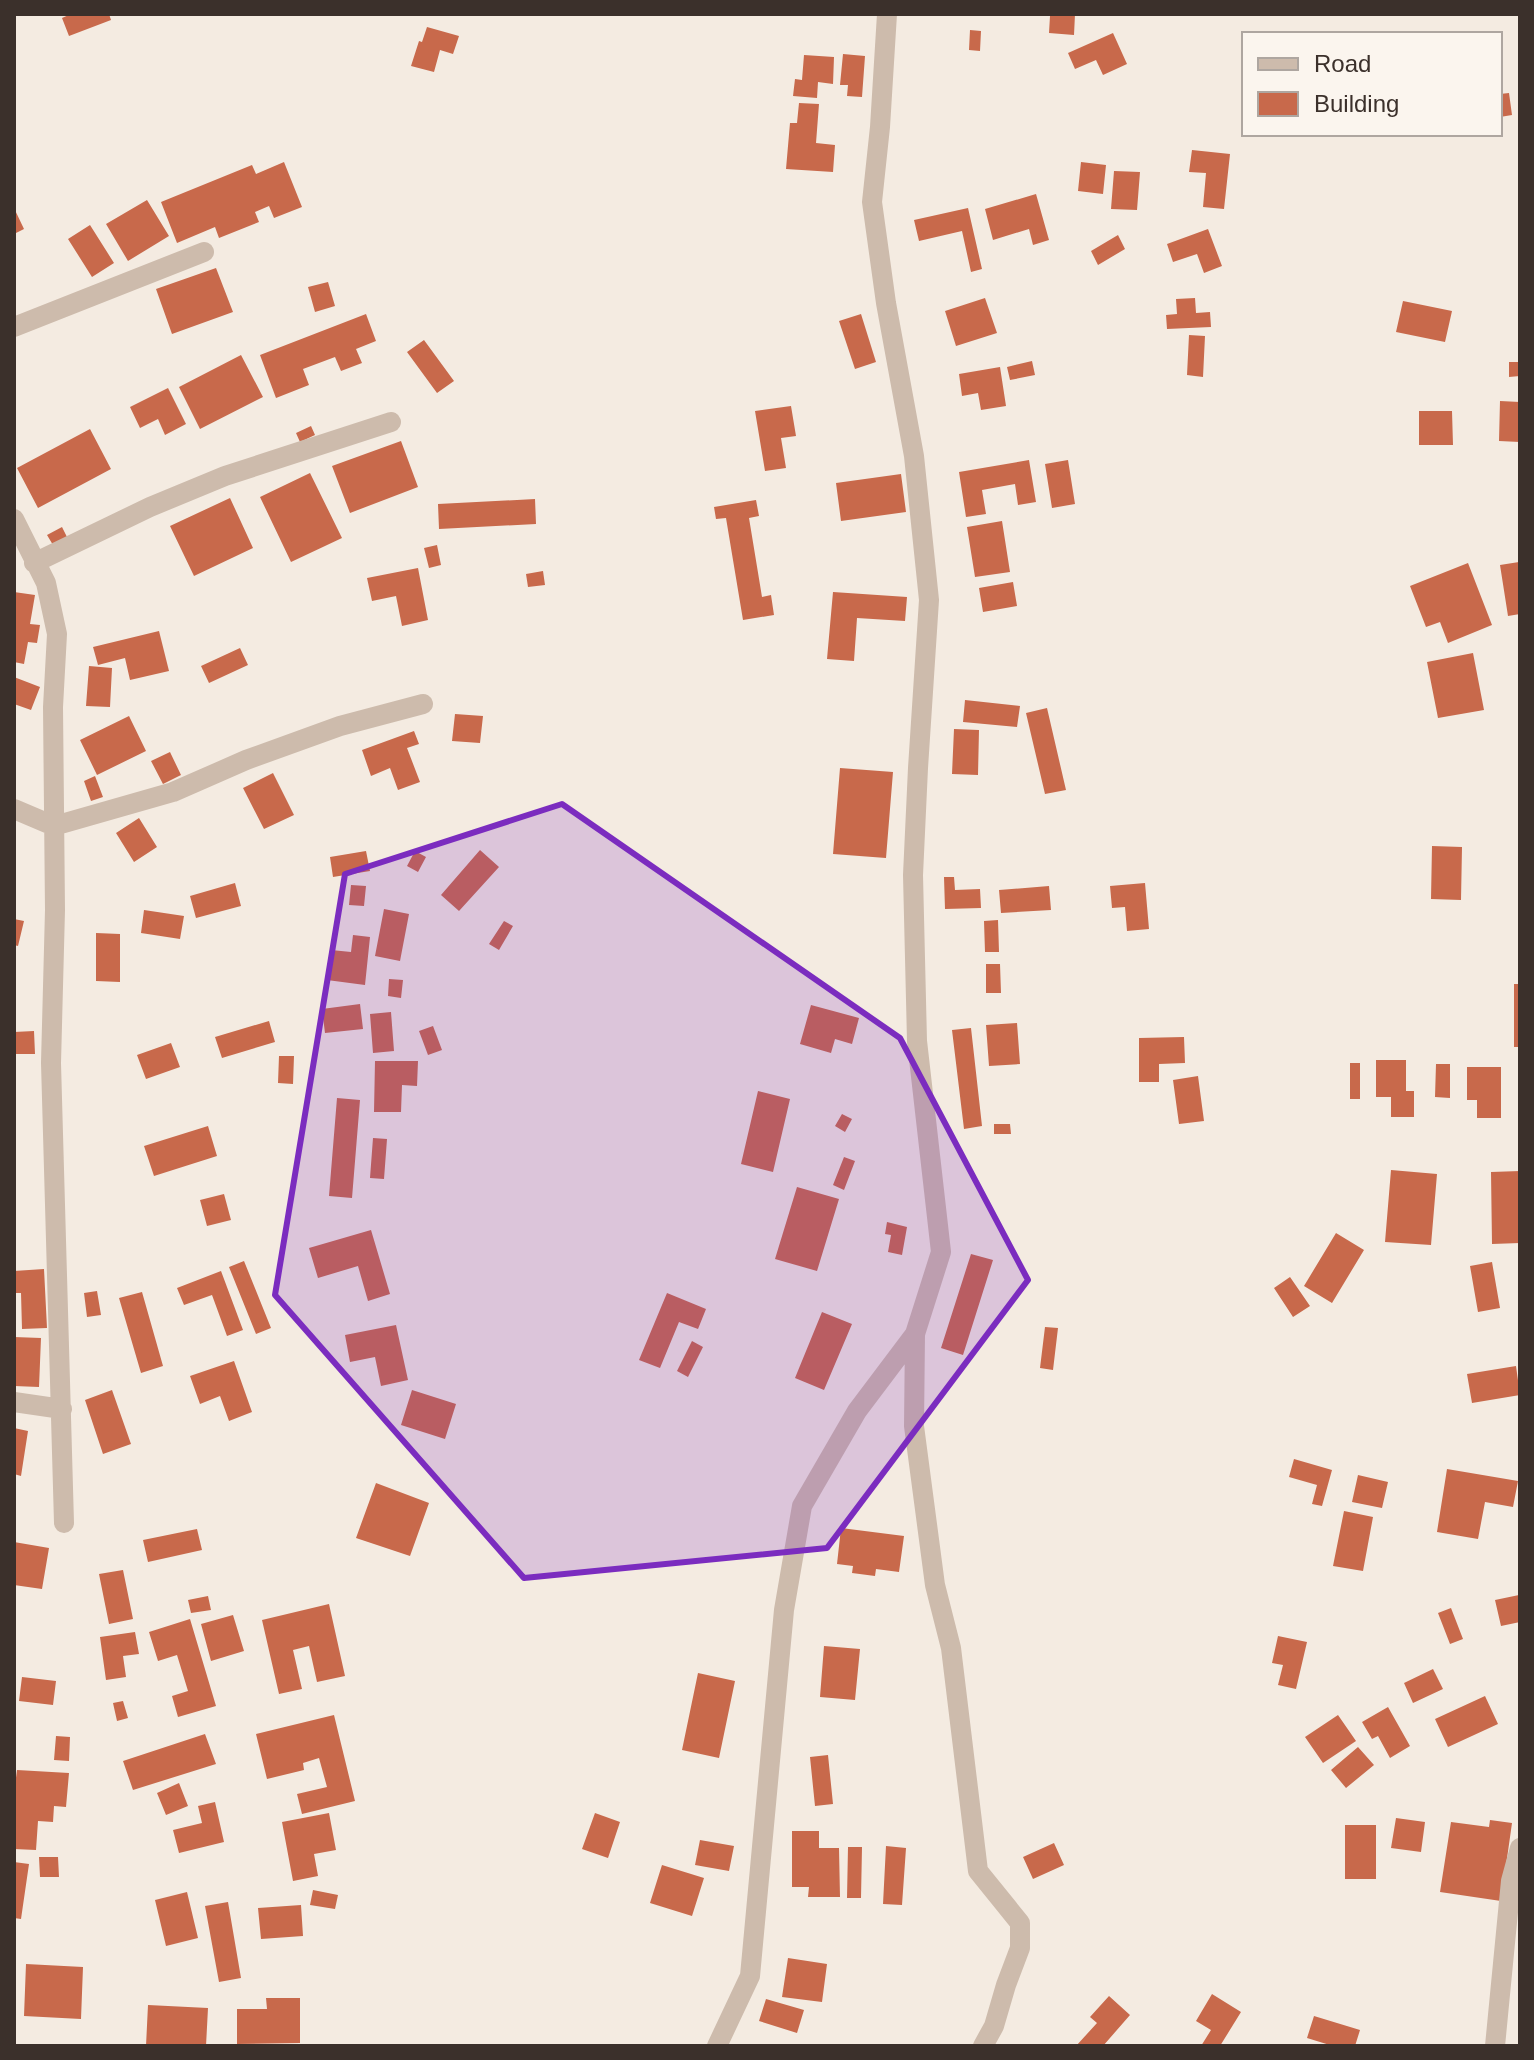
<svg xmlns="http://www.w3.org/2000/svg" width="1534" height="2060" font-family="Arial,sans-serif">
<rect width="100%" height="100%" fill="#f4ebe1"/>
<!-- building -->
<path fill="#c8694b" d="M71 14H109L111 20 69 36 62 18Z
M1059 14H1075L1074 35 1049 33 1050 16H1059Z
M427 27 459 36 453 54 440 50 434 72 411 66 419 41 422 42Z
M970 30 981 31 980 51 969 50Z
M1113 33 1127 64 1103 75 1096 60 1075 69 1068 53Z
M843 54 865 56 862 97 847 96 848 85H840Z
M804 55 834 57 833 84 818 82 817 98 793 96 795 79 802 80Z
M1509 93 1512 115 1500 117V94Z
M799 103 819 104 816 143 835 145 833 172 786 169 790 123H797Z
M1192 150 1230 154 1224 209 1203 207 1206 173 1189 172Z
M284 162 302 207 274 218 269 206 255 212 259 222 219 238 215 227 177 243 161 202 252 165 256 174Z
M1081 162 1106 165 1103 194 1078 191Z
M1114 171 1140 172 1137 210 1111 209Z
M1036 194 1049 240 1033 245 1029 229 993 240 985 209Z
M147 200 169 236 128 261 106 224Z
M14 208 24 229 14 234Z
M968 208 982 269 971 272 962 231 919 241 914 220Z
M90 225 114 263 92 277 68 239Z
M1208 229 1222 266 1204 273 1197 254 1173 262 1167 244Z
M1118 235 1125 249 1098 265 1091 251Z
M216 268 233 312 172 334 156 289Z
M328 282 335 306 315 312 308 287Z
M985 298 997 333 956 346 945 311Z
M1195 298 1196 313 1210 312 1211 327 1167 329 1166 315 1177 314 1176 299Z
M1403 301 1452 311 1445 342 1396 332Z
M366 314 376 341 356 349 362 363 341 371 335 357 303 369 309 385 276 398 260 355Z
M861 314 876 362 855 369 839 321Z
M1189 335 1205 336 1203 377 1187 375Z
M424 340 454 381 437 393 407 352Z
M241 355 263 397 200 429 179 387Z
M1032 361 1035 375 1010 380 1007 367Z
M1509 362H1520V376L1509 377Z
M1000 367 1006 406 981 410 978 393 962 396 959 374Z
M168 388 186 424 165 435 158 419 140 428 130 407Z
M1500 401 1520 402V442L1499 441Z
M791 406 796 436 781 438 786 468 765 471 755 411Z
M1419 411H1452L1453 445H1419Z
M311 426 315 435 300 442 296 433Z
M90 429 111 469 38 508 17 468Z
M401 441 418 487 350 513 332 466Z
M1029 460 1036 502 1018 505 1015 484 982 490 986 514 966 517 959 472Z
M1068 460 1075 504 1052 508 1045 464Z
M310 473 342 538 291 562 260 497Z
M901 474 906 512 841 521 836 483Z
M230 498 253 548 194 576 170 526Z
M535 499 536 524 439 529 438 504Z
M756 500 759 516 749 518 762 597 771 595 774 615 743 620 726 518 716 519 714 507Z
M1002 521 1010 572 975 577 967 527Z
M62 527 67 537 53 545 47 535Z
M437 545 441 565 429 568 424 548Z
M1519 562 1520 614 1508 616 1500 565Z
M1468 563 1492 625 1448 643 1440 622 1426 627 1410 586Z
M418 568 428 620 402 626 396 596 372 601 367 578Z
M543 571 545 585 528 587 526 574Z
M1013 582 1017 606 983 612 979 588Z
M14 592 35 595 30 624 40 625 37 643 28 642 24 664 14 662Z
M833 592 907 597 905 621 857 618 854 661 827 659Z
M159 631 169 671 130 680 125 658 98 665 93 647Z
M240 648 248 665 209 683 201 666Z
M1473 653 1484 710 1438 718 1427 662Z
M89 666 112 668 110 707 86 706Z
M14 677 40 687 31 710 14 704Z
M965 700 1020 706 1017 727 963 722Z
M1047 708 1066 790 1045 794 1026 713Z
M455 714 483 716 480 743 452 741Z
M129 716 146 751 97 775 80 740Z
M954 729 979 730 978 775 952 774Z
M414 731 419 744 407 748 420 782 398 790 390 768 371 776 362 750Z
M170 752 181 775 163 784 151 761Z
M840 768 893 772 886 858 833 854Z
M273 773 294 815 264 829 243 788Z
M95 776 103 797 91 801 84 781Z
M139 818 157 847 134 862 116 833Z
M1432 846 1462 847 1461 900 1431 899Z
M480 850 499 867 459 911 441 895Z
M366 851 370 871 333 877 330 857Z
M415 851 426 857 418 872 407 866Z
M944 877H954L955 890 980 889 981 908 945 909Z
M235 883 241 906 196 918 190 896Z
M1145 883 1149 929 1127 931 1125 907 1112 908 1110 886Z
M351 885 366 886 364 906 349 905Z
M1049 886 1051 910 1001 913 999 890Z
M384 909 409 914 400 961 375 956Z
M144 910 184 916 180 939 141 933Z
M14 919 24 921 18 946 14 945Z
M998 920 999 952H985L984 921Z
M504 921 513 926 499 950 489 944Z
M96 933 120 934V982L96 981Z
M353 935 370 937 365 985 327 980 331 950 351 952Z
M986 964H1000L1001 993H986Z
M389 979 403 980 401 998 388 996Z
M1514 984H1520V1047H1514Z
M360 1004 363 1029 325 1033 322 1009Z
M811 1005 859 1018 852 1044 835 1039 831 1053 800 1044Z
M391 1012 394 1051 373 1053 370 1014Z
M269 1021 275 1042 222 1058 215 1037Z
M1017 1023 1020 1064 989 1066 986 1025Z
M433 1026 442 1050 428 1055 419 1031Z
M971 1028 982 1126 964 1129 952 1030Z
M34 1031 35 1054H14V1032Z
M1184 1037 1185 1063 1159 1064V1082H1139V1038Z
M171 1043 180 1067 146 1079 137 1055Z
M279 1056H294L293 1084 278 1083Z
M1376 1060H1406V1091H1414V1117H1391V1097H1376Z
M375 1061H418L417 1086 402 1085 401 1112H374Z
M1350 1063H1360V1099H1350Z
M1436 1064H1450V1098L1435 1097Z
M1467 1067H1501V1118H1477V1100H1467Z
M1198 1076 1204 1121 1179 1124 1173 1080Z
M758 1091 790 1099 773 1172 741 1164Z
M337 1098 360 1100 352 1198 329 1196Z
M842 1114 852 1119 845 1132 835 1126Z
M994 1124H1010L1011 1134H994Z
M208 1126 217 1156 154 1176 144 1146Z
M373 1138 387 1139 384 1179 370 1178Z
M844 1157 855 1161 844 1190 833 1185Z
M1391 1170 1437 1174 1431 1245 1385 1242Z
M1520 1171V1243L1492 1244 1491 1172Z
M797 1187 839 1199 817 1271 775 1259Z
M224 1194 231 1220 207 1226 200 1200Z
M887 1222 907 1227 902 1255 888 1252 891 1235 885 1234Z
M371 1230 390 1294 368 1301 358 1266 318 1278 309 1248Z
M1336 1233 1364 1250 1332 1303 1304 1286Z
M971 1254 993 1260 963 1355 941 1348Z
M244 1261 271 1328 256 1334 229 1267Z
M1492 1262 1500 1308 1478 1312 1470 1266Z
M44 1269 47 1328 22 1329 21 1293H14V1271Z
M221 1271 243 1330 227 1336 212 1295 184 1305 177 1288Z
M1290 1277 1310 1306 1293 1317 1274 1288Z
M97 1291 101 1315 87 1317 84 1293Z
M142 1292 163 1366 141 1373 119 1298Z
M667 1293 706 1309 698 1329 679 1322 660 1368 639 1360Z
M822 1312 852 1324 824 1390 795 1378Z
M396 1325 408 1380 381 1386 375 1357 350 1362 345 1335Z
M1045 1327 1058 1328 1053 1370 1040 1368Z
M14 1337 41 1338 39 1387 14 1386Z
M692 1341 703 1347 688 1377 677 1371Z
M234 1361 252 1412 229 1421 220 1396 200 1404 190 1376Z
M1516 1366 1520 1395 1472 1403 1467 1374Z
M112 1390 131 1444 103 1454 85 1400Z
M412 1390 456 1404 445 1439 401 1425Z
M14 1428 28 1431 21 1476 14 1474Z
M1294 1459 1332 1470 1322 1506 1312 1504 1317 1485 1289 1477Z
M1447 1469 1518 1481 1513 1507 1485 1502 1478 1539 1437 1532Z
M1358 1475 1388 1482 1382 1508 1352 1502Z
M376 1483 429 1503 410 1556 356 1538Z
M1344 1511 1373 1517 1363 1571 1333 1566Z
M841 1528 904 1536 899 1572 876 1569 875 1576 852 1573 853 1566 837 1564Z
M197 1529 202 1550 148 1562 143 1540Z
M14 1542 49 1548 42 1589 14 1585Z
M123 1570 133 1619 109 1624 99 1574Z
M1519 1595 1520 1622 1501 1626 1495 1600Z
M208 1596 211 1610 191 1613 188 1600Z
M329 1604 345 1676 317 1682 309 1646 293 1650 302 1689 279 1694 262 1620Z
M1451 1608 1463 1639 1450 1644 1438 1613Z
M233 1615 244 1651 211 1661 201 1624Z
M190 1619 216 1706 178 1717 172 1696 188 1691 177 1655 158 1661 149 1632Z
M135 1632 139 1654 123 1656 126 1677 106 1680 100 1637Z
M1278 1636 1307 1642 1296 1689 1278 1685 1283 1665 1272 1663Z
M824 1646 860 1649 855 1700 820 1697Z
M1433 1669 1443 1689 1413 1703 1404 1683Z
M698 1673 735 1681 719 1758 682 1750Z
M22 1677 56 1681 53 1705 19 1701Z
M1485 1696 1498 1724 1448 1747 1435 1719Z
M123 1701 128 1718 117 1721 113 1703Z
M1388 1707 1410 1746 1390 1758 1378 1736 1372 1739 1362 1722Z
M334 1715 355 1801 302 1814 297 1794 327 1787 319 1758 303 1763 304 1770 267 1779 256 1734Z
M1338 1715 1356 1741 1323 1763 1305 1737Z
M205 1734 216 1764 133 1790 123 1761Z
M56 1736 70 1737 69 1761 54 1760Z
M1358 1747 1374 1765 1346 1788 1331 1770Z
M828 1755 833 1804 815 1806 810 1757Z
M17 1770 69 1773 66 1807 54 1806 53 1822 38 1821 36 1850 14 1849V1793Z
M179 1783 188 1806 166 1815 157 1793Z
M215 1802 224 1842 179 1853 173 1830 202 1823 198 1806Z
M329 1813 336 1850 314 1854 318 1876 293 1881 282 1822Z
M595 1813 620 1822 608 1858 582 1849Z
M1396 1818 1425 1822 1421 1852 1391 1848Z
M1490 1820 1512 1823 1501 1901 1440 1892 1451 1822 1489 1827Z
M1345 1825H1376V1879H1345Z
M792 1831H819V1848H839L840 1897H808L809 1887H792Z
M700 1840 734 1846 729 1871 695 1865Z
M1054 1843 1064 1865 1033 1879 1023 1857Z
M886 1846 906 1848 902 1905 883 1904Z
M848 1847H862L861 1898H847Z
M39 1857H58L59 1877H40Z
M14 1862 29 1864 21 1919 14 1918Z
M662 1865 704 1878 692 1916 650 1903Z
M313 1890 338 1895 335 1909 310 1905Z
M187 1892 198 1938 166 1946 155 1900Z
M228 1902 241 1978 219 1982 205 1906Z
M301 1905 303 1936 261 1939 258 1908Z
M788 1958 827 1964 822 2002 782 1997Z
M26 1964 83 1967 81 2019 24 2016Z
M1212 1994 1241 2012 1220 2046H1201L1211 2030 1196 2021Z
M1109 1996 1130 2015 1103 2046H1076L1097 2023 1090 2017Z
M266 1998H300V2043L237 2044V2009H267Z
M766 1999 804 2010 797 2033 759 2021Z
M148 2005 208 2008 206 2046H146Z
M1314 2016 1360 2030 1355 2046H1333L1307 2038Z"/>
<g fill="none" stroke-linecap="round" stroke-linejoin="round">
<!-- minor -->
<path stroke="#cdbbac" stroke-width="20" d="M14 327 204 252
M14 519 46 583 57 634 53 707 55 910 51 1063 64 1523
M34 563 150 507 225 476 391 422
M14 809 54 826 173 792 246 760 340 726 423 704
M915 1334 914 1426 935 1585 951 1648 978 1871 1020 1923V1948L1006 1985 994 2026 983 2046
M14 1402 62 1409
M717 2046 750 1976 784 1610 802 1506 857 1411 915 1334 941 1252 917 1041 913 875 918 768 929 600 914 456 886 303 872 202 880 127 887 14
M1495 2046 1511 1881 1520 1848"/>
</g>
<!-- marked area -->
<path fill="#7b2cbf" fill-opacity="0.2" stroke="#7b2cbf" stroke-width="6" stroke-linejoin="round" d="M562 804 900 1038 1028 1280 827 1548 524 1578 275 1295 345 874Z"/>
<!-- border -->
<rect width="1534" height="2060" fill="none" stroke="#3b302b" stroke-width="32"/>
<!-- legend -->
<rect x="1242" y="32" width="260" height="104" fill="#fbf5ee" stroke="#aea6a0" stroke-width="2"/>
<rect x="1258" y="58" width="40" height="12" fill="#cdbbac" stroke="#aea6a0" stroke-width="2"/>
<text x="1314" y="72" font-size="24" fill="#3b302b">Road</text>
<rect x="1258" y="92" width="40" height="24" fill="#c8694b" stroke="#aea6a0" stroke-width="2"/>
<text x="1314" y="112" font-size="24" fill="#3b302b">Building</text>
</svg>
